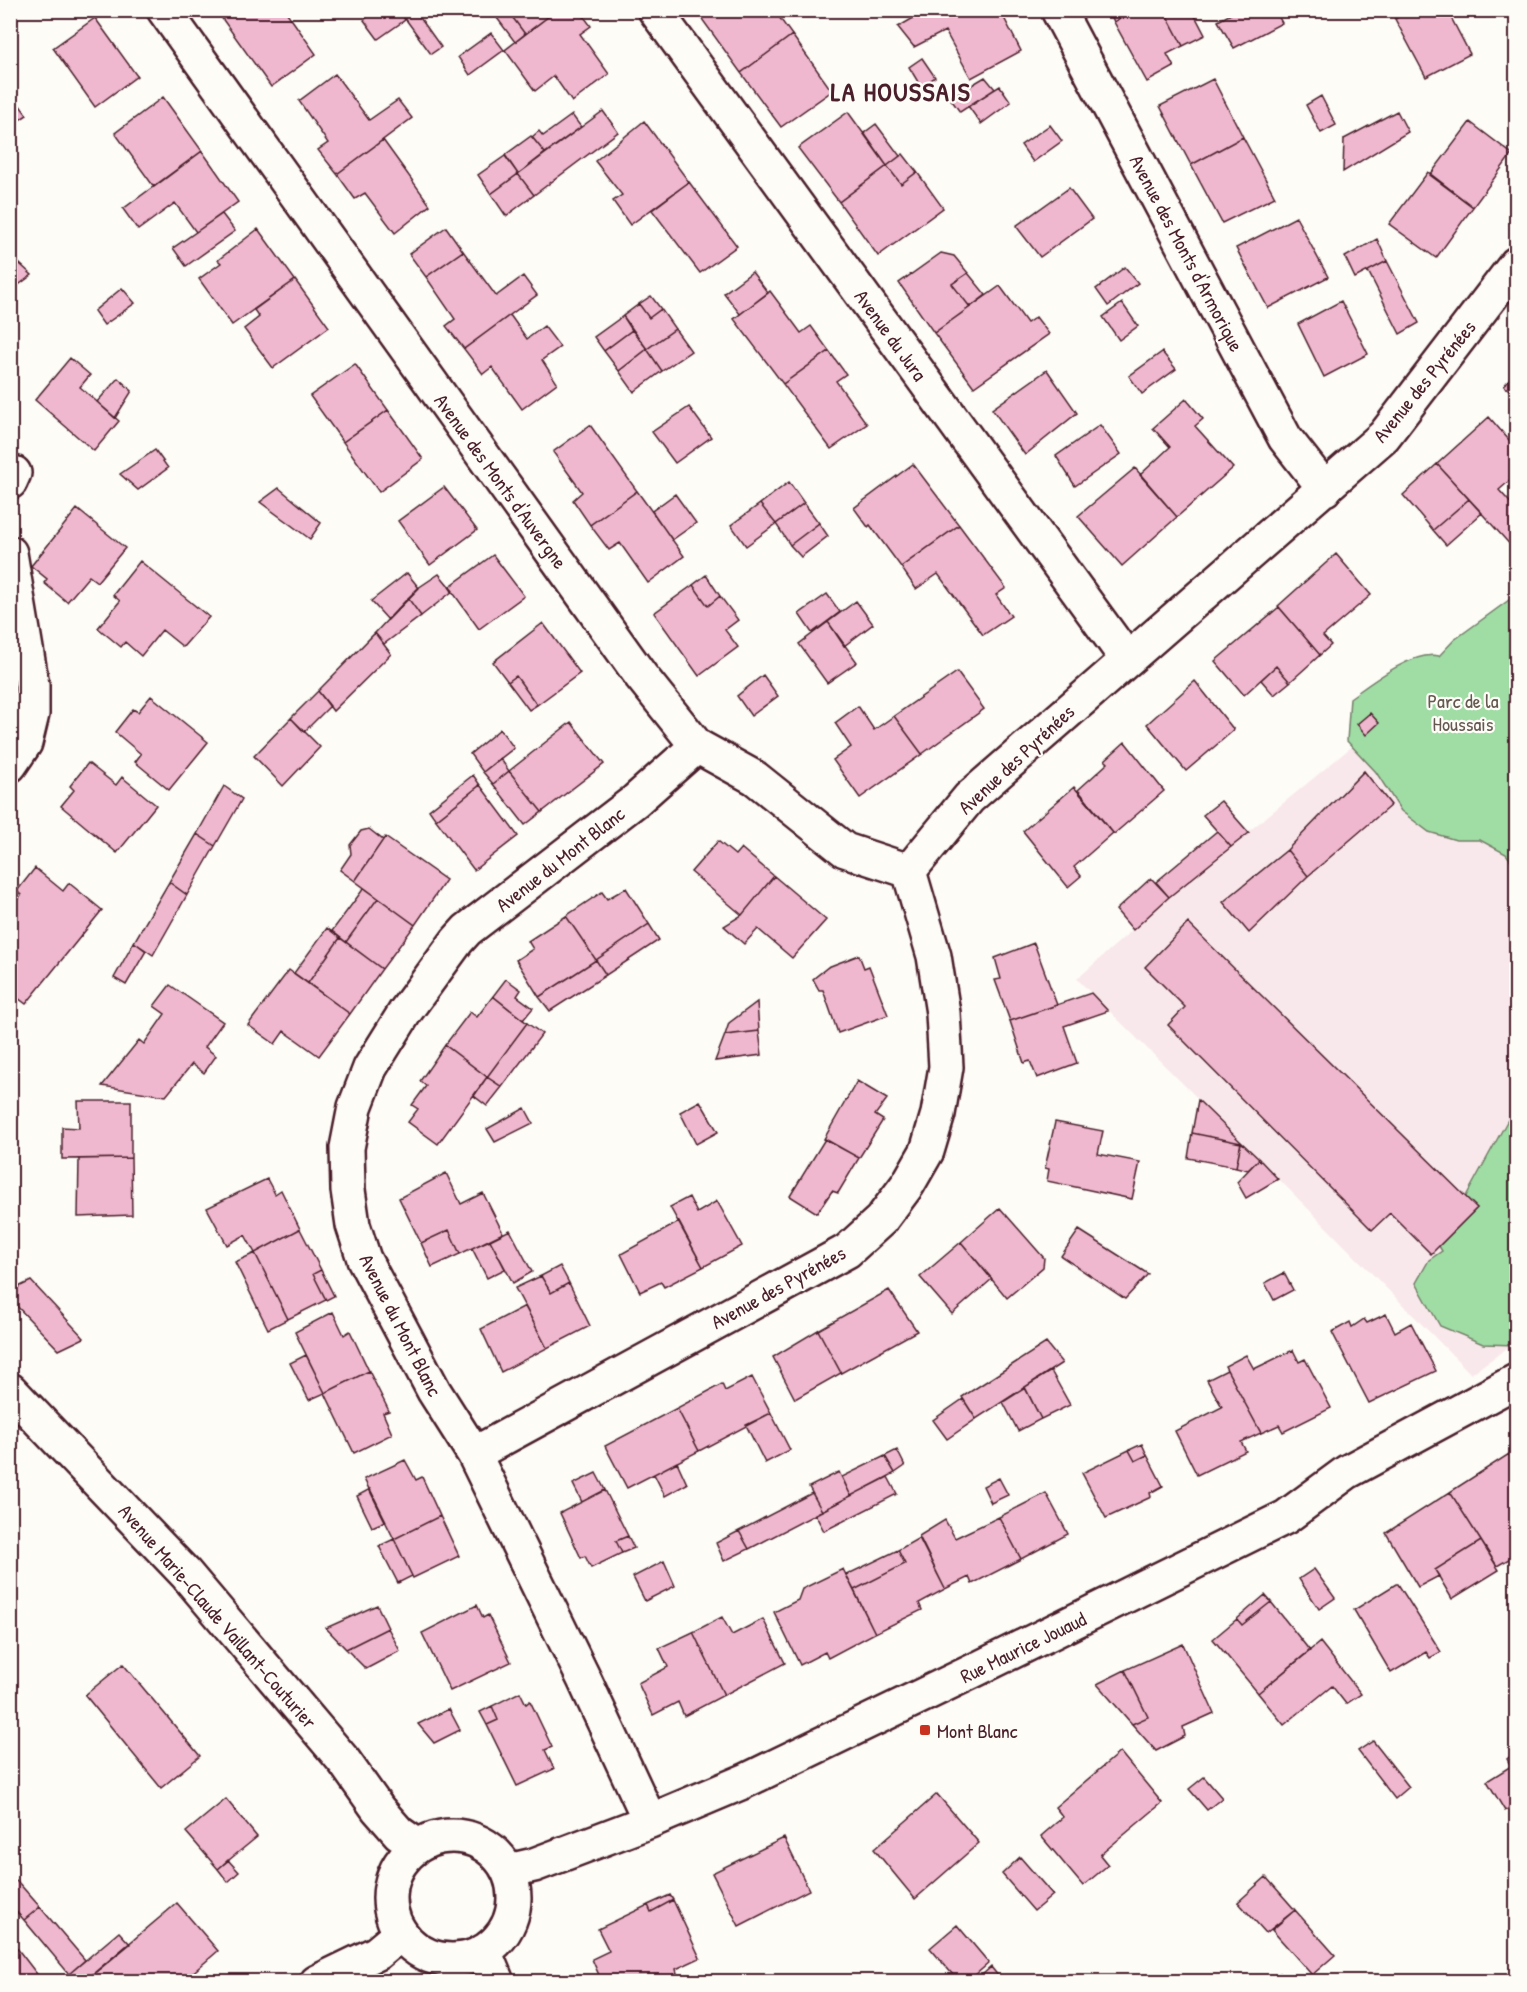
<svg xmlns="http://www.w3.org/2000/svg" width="1527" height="1992" font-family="'Patrick Hand',sans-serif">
<rect width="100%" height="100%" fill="#fdfcf7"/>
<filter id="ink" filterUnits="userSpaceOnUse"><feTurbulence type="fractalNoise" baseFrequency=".0167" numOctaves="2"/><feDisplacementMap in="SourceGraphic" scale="12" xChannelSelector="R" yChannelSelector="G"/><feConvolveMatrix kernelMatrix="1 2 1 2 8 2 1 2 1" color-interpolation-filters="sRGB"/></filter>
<g filter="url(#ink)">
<!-- built -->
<path fill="#f9e8eb" d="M1366 735 1516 838V1105L1465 1197 1477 1208 1439 1246 1510 1346 1471 1374 1259 1159 1077 979 1169 897Z"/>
<!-- green -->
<path fill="#9fdda5" stroke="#747e68" stroke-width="1.5" d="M1516 595V867L1506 854 1480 840H1456L1429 832 1401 811 1376 772 1347 741 1350 698C1371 683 1413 650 1439 656L1454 640Z
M1516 1105V1345L1483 1344 1440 1326 1416 1283 1429 1260 1442 1251 1439 1246 1477 1208 1465 1198Z"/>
<!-- building -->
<path fill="#efb8ce" stroke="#4a1f2b" stroke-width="1.5" d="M216 10H285L316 54 271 87Z
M376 10H399L405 20 378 39 364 20Z
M399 10H418L416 12 441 47 431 54Z
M491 10H507L525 34 515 42Z
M507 10H557L525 34Z
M557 10H579L591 26 580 34 609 74 572 102 554 76 535 91 505 50Z
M714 10H774L792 35 741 73 702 19Z
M927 10H1000L1021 51 971 78 945 31 914 47 898 27Z
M1109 10H1135L1114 22Z
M1135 10H1164L1183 46 1167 54 1174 67 1147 82 1114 22Z
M1164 10H1192L1205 35 1183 46Z
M1238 10H1275L1282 23 1234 48 1218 21Z
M1390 10H1410L1395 19Z
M1410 10H1447L1470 54 1426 77 1395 19Z
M95 18 137 76 95 107 53 48Z
M491 33 504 50 470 75 458 57Z
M792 35 832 91 781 127 741 73Z
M922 58 935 77 921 87 909 67Z
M335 74 369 120 398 100 412 118 337 174 318 150 328 143 299 101Z
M985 77 995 89 960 112 950 98Z
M1213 79 1243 137 1191 165 1160 106Z
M1000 86 1011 102 981 124 968 106Z
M10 92 27 115 10 126Z
M1321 96 1336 125 1321 133 1306 105Z
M163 97 202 151 154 187 115 133Z
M603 111 618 132 534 195 518 174Z
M1397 111 1408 132 1343 172 1344 139Z
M848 112 887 166 839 202 798 148Z
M572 115 581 127 545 153 532 137 539 131 543 136Z
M644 121 689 182 630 225 613 201 622 195 595 161Z
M1470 122 1512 154 1473 207 1430 175Z
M876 124 900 156 887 166 864 133Z
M1050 125 1062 141 1033 162 1021 145Z
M531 136 545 153 518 174 505 155Z
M1243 137 1275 197 1222 223 1191 165Z
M383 140 430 205 395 233 365 193 355 199 337 174Z
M202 151 238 202 196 232 175 203 138 230 123 209Z
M903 154 917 172 901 184 887 166Z
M505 156 518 174 491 194 478 175Z
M887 166 901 184 917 172 943 208 878 256 839 202Z
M1428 172 1473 207 1436 258 1389 224Z
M518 174 534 195 506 216 491 194Z
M689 182 737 246 700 273 652 210Z
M1069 188 1092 219 1040 257 1016 226Z
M222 214 235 231 186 266 173 248Z
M1296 217 1328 277 1268 308 1236 248Z
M446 227 463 251 426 277 409 254Z
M258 229 295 280 232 325 199 279 221 263 218 260Z
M1377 239 1387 261 1355 278 1345 257Z
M463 251 496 296 523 276 537 295 464 349 446 326 455 319 426 277Z
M941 253 954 256 968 273 952 284 970 307 934 333 899 283Z
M10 255 32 275 13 289 10 286Z
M1387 261 1419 323 1400 334 1368 271Z
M1125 267 1138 283 1108 306 1096 289Z
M752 272 768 293 740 314 724 293Z
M968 273 986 295 970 307 952 284Z
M295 280 329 327 273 368 244 329 259 317 254 310Z
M1000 286 1027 323 1036 317 1049 334 974 387 934 333Z
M122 288 135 303 104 325 94 311Z
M770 291 801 333 811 326 829 351 783 384 734 319Z
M651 296 661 309 649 318 639 304Z
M1341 301 1368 354 1324 377 1298 324Z
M1122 303 1138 326 1119 340 1103 317Z
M639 304 649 318 661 309 675 329 647 349 623 316Z
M510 315 527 339 544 326 560 347 542 360 557 383 522 409 492 367 483 374 464 349Z
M623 316 632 330 604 351 594 337Z
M675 329 691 351 662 371 647 349Z
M632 330 647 349 619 371 604 351Z
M647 349 662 371 634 392 619 371Z
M829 351 846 374 836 381 867 424 831 449 783 384Z
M1162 352 1176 369 1142 394 1129 376Z
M70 358 90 375 80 387 119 421 94 451 35 400Z
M355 364 388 410 343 442 310 396Z
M1047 370 1077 413 1025 455 992 409Z
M1516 370V395L1504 386Z
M118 378 132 391 115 418 97 402Z
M1186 399 1203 419 1195 426 1233 468 1177 517 1140 475 1170 447 1153 428Z
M689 407 711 437 675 463 652 432Z
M388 410 423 459 379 492 343 442Z
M1489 417 1516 448V475L1499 490 1516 509V547L1514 549 1437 464Z
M590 425 637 491 590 525 573 500 582 492 553 452Z
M1100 425 1121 454 1075 486 1056 456Z
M155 450 168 468 138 490 120 474Z
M913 464 959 525 901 567 870 525 868 527 854 508Z
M1437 464 1469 499 1433 530 1403 495Z
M1135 468 1177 517 1122 566 1078 516Z
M789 482 804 503 776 524 760 504Z
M444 487 477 530 430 565 398 521Z
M279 488 321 523 310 539 260 502Z
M637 491 684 556 648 583 620 543 609 550 590 525Z
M675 494 696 523 672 540 652 511Z
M1469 499 1482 513 1446 545 1433 530Z
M804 503 819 523 790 545 776 524Z
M760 504 776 524 746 546 731 525Z
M77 509 125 548 97 582 89 576 67 602 44 583 47 579 31 566Z
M819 523 828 536 801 557 790 545Z
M959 525 1006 588 996 595 1011 616 983 635 938 574 916 589 901 567Z
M1336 554 1371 595 1323 636 1331 645 1320 655 1278 606Z
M493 555 524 596 479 629 449 587Z
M140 561 209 617 183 647 162 630 141 656 125 642 121 647 98 628 120 601 113 595Z
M407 573 419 588 388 620 371 601Z
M439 574 453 591 421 616 408 598 418 588Z
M706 575 720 596 708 606 693 585Z
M693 585 708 606 720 596 738 620 725 630 738 647 699 676 654 613Z
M827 594 840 612 812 633 799 614Z
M408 598 421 616 384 644 375 633Z
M856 601 873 624 844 646 828 622Z
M1279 607 1320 655 1290 682 1276 666 1244 695 1215 661Z
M828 622 857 662 827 683 799 644Z
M543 623 580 673 537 705 516 676 508 682 493 662Z
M375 633 391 654 333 711 318 691Z
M1276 666 1290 682 1274 695 1261 680Z
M957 672 984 709 922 754 894 716Z
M763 675 778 696 751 716 737 696Z
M516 676 537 705 529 710 508 682Z
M1195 681 1234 730 1186 771 1147 724Z
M318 691 330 706 304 732 291 718Z
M151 696 208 742 169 790 135 762 141 754 115 732 133 709 138 712Z
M858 706 874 730 894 716 922 754 860 798 833 760 851 747 835 723Z
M1370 713 1379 723 1366 735 1357 724Z
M291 718 320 747 283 786 254 756Z
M571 722 604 764 542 812 509 771Z
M500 729 514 748 483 772 470 754Z
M1125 742 1164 791 1114 834 1078 790 1108 763 1105 760Z
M500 758 509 771 493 784 483 772Z
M88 763 116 785 122 777 156 805 117 853 61 806 74 790 70 786Z
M509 771 542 812 525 825 493 784Z
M1364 771 1391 805 1308 876 1287 850Z
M473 775 480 785 436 820 429 810Z
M480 785 518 836 474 870 436 820Z
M224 786 242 799 215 846 197 834Z
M1074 787 1113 833 1074 867 1081 876 1068 887 1023 831Z
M1221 801 1249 833 1231 847 1203 815Z
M369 829 383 840 355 881 340 870 351 854 350 845 361 831Z
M1217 831 1231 847 1169 897 1156 882Z
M197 834 215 846 187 895 169 882Z
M385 837 446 880 415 925 355 881Z
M718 841 735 855 741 848 774 876 742 915 691 872Z
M1287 850 1308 876 1249 933 1223 902Z
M35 868 63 891 69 883 102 910 26 1004 10 992V908L21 895 17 891Z
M774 876 826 920 792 958 758 929 744 944 724 926 742 915Z
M1151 878 1169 897 1133 930 1116 910Z
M169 882 187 895 153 955 134 942Z
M364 888 378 898 346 942 332 931Z
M626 888 649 924 596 960 566 916 602 892 607 899Z
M378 898 415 925 382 969 346 942Z
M566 916 596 960 539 997 516 960 533 949 528 941Z
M1188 923 1477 1208 1431 1254 1390 1213 1372 1230 1168 1025 1185 1007 1145 967Z
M649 924 659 940 606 975 596 960Z
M327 928 340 938 308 983 294 973Z
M340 938 382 969 350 1014 308 983Z
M134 942 146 951 126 985 114 978Z
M1034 943 1057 1005 1010 1021 995 980 1001 979 995 958Z
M859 955 864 968 869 966 888 1015 838 1033 823 990H819L813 979 828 967Z
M596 960 606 975 550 1011 539 997Z
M289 970 350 1014 319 1056 284 1031 275 1044 248 1025Z
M506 979 521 990 517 996 533 1008 523 1020 493 996Z
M170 985 223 1022 205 1047 216 1056 204 1073 192 1064 166 1096 102 1086 139 1040 144 1044 165 1014 154 1006Z
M1091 993 1108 1011 1064 1026 1077 1063 1037 1078 1030 1061 1024 1063 1010 1021Z
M493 996 527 1023 487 1077 445 1045 470 1012 477 1017Z
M757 1002 759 1031 725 1035 729 1023Z
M527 1023 542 1034 502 1087 487 1077Z
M759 1031 762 1055 715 1061 725 1035Z
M445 1045 487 1077 438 1144 408 1122 418 1109 412 1105 426 1086 420 1081Z
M487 1077 502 1087 487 1106 474 1096Z
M857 1081 887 1099 875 1115 883 1120 859 1158 824 1139Z
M1198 1100 1241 1142V1143L1192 1133Z
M78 1101H131V1158L62 1159V1127L79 1128Z
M700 1101 718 1132 696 1144 680 1112Z
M525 1108 533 1123 495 1142 487 1129Z
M1055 1122 1103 1131 1098 1154 1140 1162 1132 1199 1047 1181 1049 1169 1045 1168Z
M1192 1133 1241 1143 1236 1167 1188 1158Z
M825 1139 859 1158 838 1193 832 1191 817 1213 790 1196Z
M1241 1142 1259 1159 1248 1170 1236 1167Z
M131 1158 132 1215 78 1217 79 1159Z
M1259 1159 1278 1179 1246 1198 1237 1182Z
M446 1173 461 1204 483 1193 503 1233 460 1254 449 1230 421 1243 399 1198Z
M267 1179 275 1194 281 1190 300 1229 255 1253 245 1235 227 1245 207 1208Z
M689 1197 697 1213 717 1201 742 1246 703 1267 670 1207Z
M1000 1208 1044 1258 1043 1267 1007 1298 961 1242Z
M679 1222 703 1267 664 1287 661 1282 640 1292 621 1254Z
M300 1229 321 1270 313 1274 326 1300 288 1319 255 1253Z
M449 1230 460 1254 432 1267 421 1243Z
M510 1230 532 1272 513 1283 490 1240Z
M1079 1230 1148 1274 1125 1299 1061 1256Z
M490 1240 505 1269 487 1278 472 1248Z
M961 1242 992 1279 952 1314 920 1277Z
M255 1253 288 1319 268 1329 235 1262Z
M560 1266 569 1283 551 1293 541 1276Z
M321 1270 334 1296 326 1300 313 1274Z
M1284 1273 1293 1290 1274 1300 1265 1283Z
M541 1276 551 1293 569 1283 590 1326 547 1348 515 1288Z
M31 1281 84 1338 59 1350 10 1299V1291Z
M889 1290 917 1331 841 1373 818 1330Z
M525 1306 547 1348 501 1372 481 1329Z
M333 1312 344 1335 350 1331 369 1371 325 1393 295 1332Z
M1386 1314 1395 1332 1411 1323 1436 1371 1369 1403 1332 1332 1350 1322 1352 1327 1364 1319 1367 1323Z
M818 1330 841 1373 795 1399 773 1357Z
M1046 1343 1062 1363 976 1419 962 1397Z
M1293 1350 1299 1362 1305 1359 1331 1408 1283 1432 1279 1425 1261 1433 1225 1366 1246 1355 1254 1369Z
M306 1355 325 1393 309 1400 290 1363Z
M1227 1370 1261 1433 1241 1442 1246 1451 1197 1475 1175 1431 1222 1407 1207 1380Z
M369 1371 389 1411 383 1413 392 1434 354 1453 325 1393Z
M1051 1371 1070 1405 1041 1419 1025 1387Z
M752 1377 771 1413 699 1451 677 1408 722 1384 725 1391Z
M1025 1388 1041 1419 1018 1431 1003 1402Z
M963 1399 976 1419 947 1439 933 1420Z
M677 1408 699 1451 627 1488 605 1446Z
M771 1413 790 1450 765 1463 746 1425Z
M1142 1444 1147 1455 1135 1461 1129 1450Z
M897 1450 905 1466 895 1473 885 1456Z
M1129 1450 1135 1461 1147 1455 1163 1486 1150 1493 1151 1497 1106 1518 1082 1473Z
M1509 1454 1516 1466V1542L1510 1546 1516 1555 1497 1566 1450 1492Z
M885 1456 895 1473 851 1496 842 1477Z
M405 1460 416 1480 422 1477 440 1516 394 1539 364 1479Z
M677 1462 687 1484 665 1496 654 1474Z
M839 1472 851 1496 822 1511 809 1487Z
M596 1473 605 1490 582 1502 573 1484Z
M888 1477 897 1494 824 1531 815 1514Z
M999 1478 1008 1495 991 1503 983 1486Z
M370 1489 386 1521 372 1527 357 1496Z
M605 1490 628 1536 616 1541 622 1553 591 1568 585 1556 581 1558 560 1513Z
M1450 1492 1481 1541 1435 1570 1439 1576 1418 1587 1386 1533Z
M812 1493 822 1511 749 1549 739 1531Z
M1046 1493 1068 1534 1021 1559 999 1517Z
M440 1516 459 1556 413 1578 394 1539Z
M999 1517 1021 1559 972 1584 969 1577 945 1589 919 1536 945 1520 955 1538Z
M739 1531 749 1549 724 1561 716 1543Z
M628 1536 634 1548 622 1553 616 1541Z
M919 1538 945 1589 919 1603 922 1610 875 1633 854 1590 905 1564 898 1550Z
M394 1539 412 1576 398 1583 379 1546Z
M1481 1541 1499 1570 1452 1599 1435 1570Z
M898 1550 905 1564 854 1590 846 1575Z
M664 1561 675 1586 645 1601 633 1577Z
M843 1569 875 1633 828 1658 825 1652 800 1665 774 1612 798 1600 802 1589Z
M1314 1569 1335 1598 1319 1609 1299 1579Z
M1396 1584H1398L1441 1652 1430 1658 1426 1652 1391 1673 1354 1610Z
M1265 1595 1271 1602 1242 1625 1237 1619Z
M1271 1602 1310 1651 1258 1693 1213 1639 1237 1619 1242 1625Z
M377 1605 388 1628 346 1649 326 1628Z
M477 1605 483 1618 488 1615 511 1662 450 1691 422 1633Z
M722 1617 732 1635 763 1619 785 1663 724 1695 693 1632Z
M388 1628 400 1651 366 1669 346 1649Z
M693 1632 724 1695 684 1716 678 1702 653 1715 638 1683 668 1667 659 1648Z
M1320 1642 1361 1694 1346 1704 1332 1686 1284 1725 1258 1693Z
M1183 1644 1214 1713 1183 1727 1185 1736 1156 1751 1132 1724 1148 1717 1125 1670Z
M123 1664 200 1756 161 1788 85 1695Z
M1125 1670 1148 1717 1132 1724 1097 1684Z
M520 1692 526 1704 530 1701 552 1747 545 1750 554 1769 517 1786 487 1725 498 1720 492 1706Z
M492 1706 498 1720 487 1725 480 1712Z
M449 1709 460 1730 434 1743 418 1724Z
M1373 1741 1409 1787 1395 1799 1358 1751Z
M1120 1752 1162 1803 1100 1855 1108 1865 1083 1886 1041 1836 1063 1817 1055 1807Z
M1516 1752V1775L1507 1759Z
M1511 1766 1516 1775V1804L1505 1811 1487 1781Z
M1204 1777 1222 1798 1207 1810 1189 1789Z
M937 1794 979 1843 915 1899 874 1849Z
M226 1799 257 1837 218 1869 186 1832Z
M784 1838 809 1890 739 1926 712 1873Z
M1020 1857 1053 1895 1034 1911 1002 1874Z
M228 1860 239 1872 228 1882 218 1869Z
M1266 1877 1295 1910 1266 1933 1238 1902Z
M17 1881 40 1907 24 1920 10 1905V1886Z
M670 1895 673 1900 651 1912 648 1905Z
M673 1900 700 1958 676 1969 677 1973 660 1982H602L592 1959 609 1951 598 1929 648 1905 651 1912Z
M177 1903 218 1951 182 1982H89L87 1979Z
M40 1907 85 1960 69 1974 24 1920Z
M1295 1910 1335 1955 1312 1975 1272 1930Z
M957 1925 989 1963 967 1982H959L930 1948Z
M119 1932 130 1944 84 1982H75L69 1974Z
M13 1943 43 1982H10V1945Z
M991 1967 1003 1982H974Z
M1280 1973 1287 1982H1270Z"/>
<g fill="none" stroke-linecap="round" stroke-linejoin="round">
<defs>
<path id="minor" d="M164 10 641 676 697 746 755 778 845 850 909 871
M655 10 1127 659
M1058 10 1285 438 1325 489
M10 482 14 473
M10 553 32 685V714L25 743 10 765
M10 1390 186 1574 344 1761 378 1809 399 1833 418 1846
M474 1454 847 1251 881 1220 908 1184 927 1151 938 1114 946 1067 943 1013 934 956 909 871 969 798 1384 436 1516 264
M650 1821 584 1679 474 1454 434 1391 364 1259 353 1225 348 1190 347 1148 355 1107 370 1068 405 1012 457 941 467 930 635 801 697 746
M390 1898a62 62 0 1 1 124 0a62 62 0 1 1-124 0Z
M508 1871 534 1865 650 1821 745 1781 971 1672 1286 1517 1347 1472 1516 1381
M484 1951 497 1982
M317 1982 377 1953 401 1933"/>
</defs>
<!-- minor casing -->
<use href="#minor" stroke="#4a1f2b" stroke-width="38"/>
<!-- minor -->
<use href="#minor" stroke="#fdfcf7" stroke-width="33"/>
</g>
</g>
<!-- markers -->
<rect fill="#c8321e" stroke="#fdfcf7" stroke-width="2" x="919" y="1724" width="12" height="12" rx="3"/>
<g text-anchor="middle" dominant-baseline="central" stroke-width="4.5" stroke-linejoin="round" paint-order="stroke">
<!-- street labels -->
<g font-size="20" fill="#4a1f2b" stroke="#fdfcf7">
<text transform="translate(1187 253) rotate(62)">Avenue des Monts d'Armorique</text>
<text transform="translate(891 335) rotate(54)">Avenue du Jura</text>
<text transform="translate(1424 381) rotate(-51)">Avenue des Pyrénées</text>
<text transform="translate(501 481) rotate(54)">Avenue des Monts d'Auvergne</text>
<text transform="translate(1016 759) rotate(-43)">Avenue des Pyrénées</text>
<text transform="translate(560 859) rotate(-38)">Avenue du Mont Blanc</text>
<text transform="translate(778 1287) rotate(-29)">Avenue des Pyrénées</text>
<text transform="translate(401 1325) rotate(63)">Avenue du Mont Blanc</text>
<text transform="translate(218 1616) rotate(49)">Avenue Marie-Claude Vaillant-Couturier</text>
<text transform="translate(1023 1647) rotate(-26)">Rue Maurice Jouaud</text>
</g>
<!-- park labels -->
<g font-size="20" fill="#645850" stroke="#fdfcf7">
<text x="1463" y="700">Parc de la<tspan x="1463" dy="23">Houssais</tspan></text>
</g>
<!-- poi labels -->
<g font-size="20" fill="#4a1f2b" stroke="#fdfcf7" text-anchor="start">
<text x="937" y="1730">Mont Blanc</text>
</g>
<!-- district labels -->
<g font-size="26" font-weight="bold" letter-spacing="1.5" fill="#4a1f2b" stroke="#fdfcf7">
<text x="901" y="91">LA HOUSSAIS</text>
</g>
</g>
<!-- margin -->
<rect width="1527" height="1992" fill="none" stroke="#fdfcf7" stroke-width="36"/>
<rect x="18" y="18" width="1491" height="1956" fill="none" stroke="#4a1f2b" stroke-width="2" filter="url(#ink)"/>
</svg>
